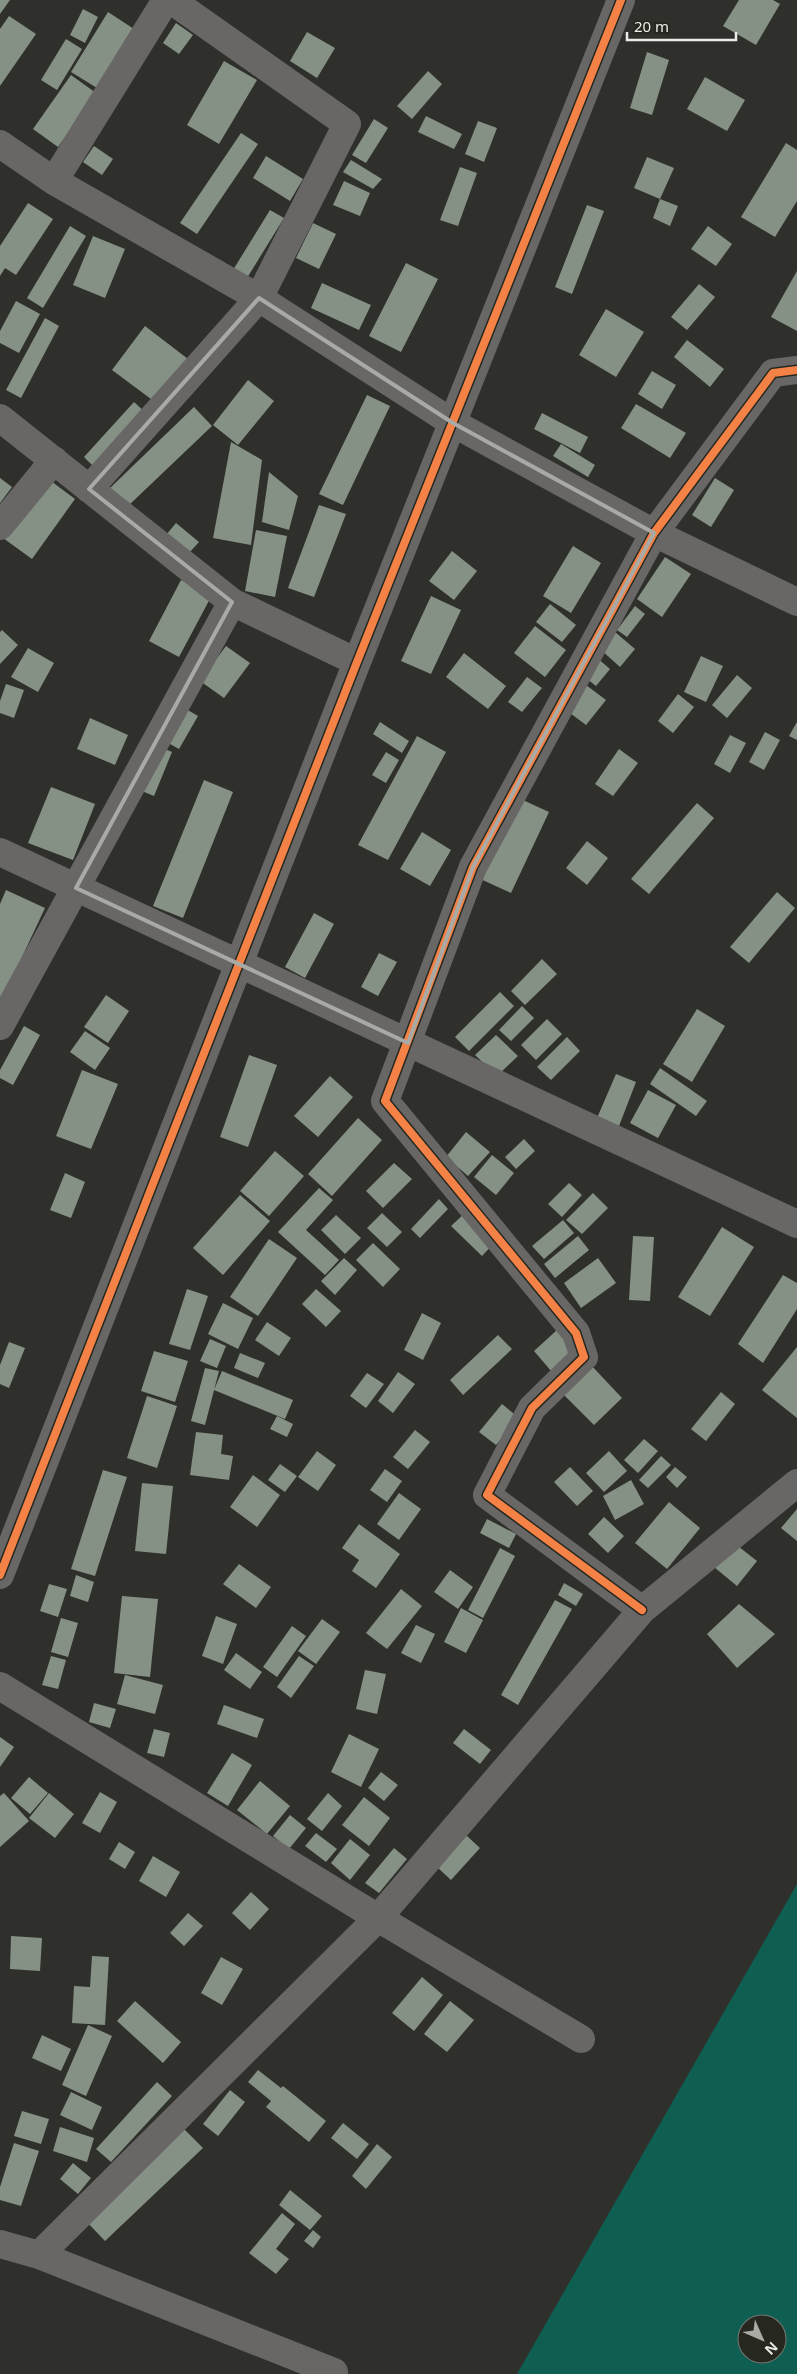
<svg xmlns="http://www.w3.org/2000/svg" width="797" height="2374" font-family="'Noto Sans',sans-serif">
<rect width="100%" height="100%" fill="#2f302b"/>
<!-- water -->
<path fill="#0f5e52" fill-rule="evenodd" d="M797 1884V2374H517ZM747 2324H777V2354H747Z"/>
<!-- building -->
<path fill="#869186" d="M0 0H10L0 14Z
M739 0H773L780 4 756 45 723 26Z
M83 9 98 17 85 43 70 35Z
M108 12 134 29 97 88 71 72Z
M9 16 36 34 0 86V29Z
M176 23 193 35 179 54 163 43Z
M307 32 335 48 317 78 290 61Z
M66 39 82 49 57 90 41 80Z
M647 52 669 60 652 115 630 108Z
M224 61 257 80 219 144 187 125Z
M428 71 442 84 412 119 397 106Z
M71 75 96 93 58 147 33 129Z
M705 77 745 100 727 131 687 109Z
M426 116 462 134 454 149 418 132Z
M374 119 388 128 366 163 352 155Z
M478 121 497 128 484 162 465 154Z
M241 133 258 144 197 234 180 223Z
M786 143 797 150V201L775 237 741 217Z
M94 146 113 159 102 175 83 162Z
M266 156 303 179 290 201 253 178Z
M647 157 674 168 660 199 634 188Z
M351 160 382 179 373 189 343 172Z
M460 167 477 173 458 226 440 220Z
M344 181 370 193 360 216 333 205Z
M660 199 678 206 670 226 653 218Z
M28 203 53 219 16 275 5 268 0 276V246Z
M587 205 604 211 572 294 555 287Z
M270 210 284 218 247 278 233 270Z
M313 223 336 234 319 269 296 258Z
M70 226 86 236 43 308 27 298Z
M708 226 732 244 716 266 691 249Z
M93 236 125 249 105 298 73 285Z
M406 263 438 279 401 352 369 336Z
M797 271V331L771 317Z
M322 283 371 305 359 330 311 308Z
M699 284 715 297 687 330 671 317Z
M16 301 40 314 19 353 0 343V331Z
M606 309 644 332 616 377 579 355Z
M45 318 59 326 21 398 6 390Z
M145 326 188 359 155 402 112 370Z
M687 340 724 369 710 387 674 357Z
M652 371 676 385 662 409 638 394Z
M248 380 274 401 238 445 213 425Z
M367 395 390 406 343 505 319 494Z
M134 402 148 415 98 471 84 457Z
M636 404 686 433 670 458 621 428Z
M194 407 212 426 128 506 110 488Z
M542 413 588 437 580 453 534 429Z
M231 442 262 460 251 545 213 538Z
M561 444 595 465 588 477 553 456Z
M269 472 298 496 289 530 262 522Z
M0 478 12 487 0 503Z
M47 478 75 499 32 559 3 538Z
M715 478 734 490 711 527 692 515Z
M319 505 346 514 314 597 288 588Z
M176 523 199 542 189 553 166 535Z
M256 530 287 536 275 597 245 591Z
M573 546 601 563 571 613 543 596Z
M452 551 477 571 454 600 429 581Z
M665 557 691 574 662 617 637 599Z
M181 580 212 595 179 657 149 641Z
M431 596 461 610 431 674 401 661Z
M550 604 576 625 562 642 536 622Z
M635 606 645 614 627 637 617 630Z
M535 626 566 650 545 677 514 653Z
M2 630 18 645 0 664V632Z
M615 632 635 649 620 667 600 649Z
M226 646 250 663 224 698 200 681Z
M28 648 54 663 38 692 11 677Z
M464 653 506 686 488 709 446 677Z
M701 656 723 666 706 702 684 692Z
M596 657 610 669 596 686 582 675Z
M737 675 752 688 727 718 712 705Z
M527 677 542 688 522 712 508 702Z
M6 684 24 690 14 718 0 713V701Z
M586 685 606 700 586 725 566 710Z
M678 694 694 707 673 733 658 721Z
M181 706 198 716 179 749 161 739Z
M90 718 128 735 115 765 77 749Z
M380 722 409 741 402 753 373 734Z
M797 722V740L789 736Z
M765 732 780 740 764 770 749 762Z
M730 735 746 743 730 773 714 764Z
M417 736 446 752 388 860 358 845Z
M156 745 172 752 154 796 137 789Z
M619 749 638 763 613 796 595 784Z
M386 752 399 760 386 783 372 775Z
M204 780 233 792 183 918 153 906Z
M51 787 95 804 73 860 28 843Z
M514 796 549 812 511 893 476 877Z
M697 803 714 818 649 894 631 879Z
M422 832 451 850 430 886 400 869Z
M587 841 608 858 587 885 566 868Z
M6 890 45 908 0 1004V904Z
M777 892 795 908 749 963 730 947Z
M314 913 334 924 305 978 285 967Z
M379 953 397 962 378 996 361 987Z
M542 959 557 974 525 1005 511 991Z
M500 992 514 1006 469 1051 455 1037Z
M106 995 129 1011 108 1043 84 1027Z
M522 1006 534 1018 511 1041 499 1030Z
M697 1009 725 1026 692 1082 663 1064Z
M547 1019 562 1034 536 1060 521 1045Z
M24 1026 40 1035 13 1085 0 1078V1070Z
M85 1031 110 1048 95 1070 70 1052Z
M496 1035 518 1056 497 1076 475 1055Z
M567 1037 580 1051 551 1080 537 1067Z
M249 1055 277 1065 248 1147 220 1137Z
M660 1068 707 1101 696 1116 650 1084Z
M82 1070 118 1084 91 1149 56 1136Z
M616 1074 636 1082 619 1126 597 1118Z
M330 1076 353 1097 318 1137 294 1116Z
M648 1090 676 1105 658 1138 630 1123Z
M358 1118 382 1140 332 1196 308 1174Z
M466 1132 490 1152 468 1176 446 1157Z
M524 1139 535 1151 516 1169 505 1157Z
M275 1151 304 1176 269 1216 240 1191Z
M492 1155 514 1173 496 1195 474 1177Z
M394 1163 412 1179 383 1208 366 1191Z
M65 1173 85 1182 71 1218 50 1210Z
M569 1183 582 1195 562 1217 548 1204Z
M319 1188 333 1200 306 1230 339 1260 325 1275 278 1232Z
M593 1193 608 1208 582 1234 566 1220Z
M240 1195 270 1221 223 1275 193 1248Z
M439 1199 448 1209 420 1238 411 1229Z
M466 1212 496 1241 482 1256 451 1226Z
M382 1213 402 1232 387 1247 367 1228Z
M336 1215 361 1238 345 1254 321 1230Z
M563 1220 574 1233 544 1259 532 1246Z
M722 1227 754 1247 710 1316 678 1297Z
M578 1236 589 1250 555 1278 544 1264Z
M633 1236 654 1237 650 1301 629 1300Z
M269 1239 297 1258 258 1316 230 1297Z
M373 1243 400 1269 383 1287 356 1260Z
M344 1258 357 1270 335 1295 321 1281Z
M598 1258 616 1283 581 1308 564 1283Z
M783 1275 797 1283V1309L763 1363 738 1344Z
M187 1289 208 1296 190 1350 169 1344Z
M316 1289 341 1311 326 1327 302 1304Z
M223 1303 253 1318 238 1349 208 1334Z
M422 1313 441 1323 423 1360 404 1350Z
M267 1322 291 1338 279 1356 255 1340Z
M557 1330 575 1351 552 1372 534 1351Z
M498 1335 512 1349 463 1395 450 1380Z
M210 1339 226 1346 217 1368 200 1361Z
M9 1342 25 1348 9 1388 0 1384V1365Z
M797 1347V1418L762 1390Z
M154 1351 188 1361 175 1402 141 1391Z
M240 1353 265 1363 258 1378 234 1368Z
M590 1364 622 1398 594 1425 561 1392Z
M205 1368 219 1371 205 1425 191 1421Z
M222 1371 293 1400 285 1419 214 1390Z
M398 1372 415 1384 393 1413 378 1401Z
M367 1373 384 1384 366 1408 350 1396Z
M721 1392 735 1404 706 1441 691 1429Z
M147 1396 177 1406 157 1468 127 1458Z
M502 1404 519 1418 496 1445 479 1432Z
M277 1416 293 1424 287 1437 270 1429Z
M415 1430 430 1442 408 1469 393 1457Z
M196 1432 223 1435 221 1454 233 1456 229 1480 190 1475Z
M644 1439 658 1451 638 1473 624 1460Z
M317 1451 336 1465 318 1491 298 1477Z
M609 1451 627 1471 604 1492 586 1473Z
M661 1456 671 1465 648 1488 639 1480Z
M280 1464 297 1476 285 1492 268 1480Z
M570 1467 593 1491 577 1506 554 1482Z
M675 1467 687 1477 677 1488 666 1477Z
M385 1469 402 1481 387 1502 370 1490Z
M103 1470 127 1477 95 1576 71 1569Z
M253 1475 280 1495 257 1527 230 1507Z
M631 1480 644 1504 615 1520 603 1496Z
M142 1483 173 1486 166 1554 135 1551Z
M399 1493 421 1509 399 1540 377 1524Z
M669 1502 700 1528 667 1569 635 1543Z
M797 1509V1541L781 1528Z
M604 1517 624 1536 608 1553 588 1534Z
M487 1519 516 1534 509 1548 480 1533Z
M359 1524 400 1554 376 1588 352 1571 359 1560 342 1548Z
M734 1543 757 1561 737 1586 714 1567Z
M500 1548 515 1556 483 1618 468 1610Z
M239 1564 271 1587 256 1608 223 1584Z
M450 1570 473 1587 458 1609 434 1592Z
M76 1575 94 1582 88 1602 70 1596Z
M564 1583 583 1594 576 1606 558 1595Z
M49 1584 67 1589 58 1617 40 1611Z
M401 1589 422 1606 387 1649 366 1633Z
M122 1596 158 1599 150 1677 114 1673Z
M555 1600 572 1609 518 1705 501 1695Z
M739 1604 775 1634 737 1668 707 1634Z
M461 1608 483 1620 466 1653 444 1642Z
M216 1616 237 1624 223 1664 202 1656Z
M61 1618 78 1623 68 1657 51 1652Z
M322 1619 340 1632 316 1664 298 1651Z
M416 1625 435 1634 421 1663 401 1653Z
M292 1626 306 1636 277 1677 263 1667Z
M236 1653 262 1672 250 1689 224 1670Z
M51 1656 66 1660 58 1689 42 1685Z
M299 1656 314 1666 291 1698 277 1687Z
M365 1670 386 1674 377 1714 356 1709Z
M125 1675 163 1685 155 1714 117 1704Z
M94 1703 116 1709 110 1728 89 1722Z
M224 1705 264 1719 257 1738 217 1724Z
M154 1729 170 1733 164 1757 147 1753Z
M464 1729 491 1750 480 1764 453 1743Z
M349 1734 379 1749 361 1787 331 1772Z
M0 1737 14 1747 0 1767Z
M232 1753 252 1765 228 1806 207 1793Z
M381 1772 398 1785 384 1801 368 1788Z
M29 1777 48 1793 30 1814 11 1798Z
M260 1781 290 1806 267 1834 237 1810Z
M100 1792 117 1802 100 1833 82 1823Z
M4 1793 29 1821 0 1847V1796Z
M49 1793 74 1814 55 1838 29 1818Z
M328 1793 342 1806 322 1831 307 1819Z
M364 1797 390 1818 369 1846 342 1825Z
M290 1815 306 1828 289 1849 273 1836Z
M454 1824 480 1848 451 1880 424 1855Z
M316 1833 337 1849 326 1862 305 1846Z
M350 1839 370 1855 350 1880 331 1863Z
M119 1842 135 1852 125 1869 109 1859Z
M394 1848 407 1859 379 1893 365 1883Z
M153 1856 180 1872 166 1897 139 1881Z
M251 1892 269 1909 250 1930 232 1913Z
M188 1913 203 1926 184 1946 170 1933Z
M11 1936 42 1938 40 1971 10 1969Z
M92 1956 109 1957 105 2025 72 2023 74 1986 90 1987Z
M221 1957 243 1969 222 2005 201 1993Z
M422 1977 443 1995 414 2031 392 2013Z
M135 2001 181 2042 163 2063 117 2021Z
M450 2001 474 2020 447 2052 424 2034Z
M88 2025 112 2036 86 2096 62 2085Z
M42 2035 71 2049 61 2071 32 2058Z
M258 2070 281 2088 283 2086 326 2121 309 2142 266 2107 271 2101 248 2082Z
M157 2082 172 2096 111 2162 96 2149Z
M230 2090 245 2102 218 2136 203 2124Z
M71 2092 102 2107 92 2130 60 2115Z
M22 2111 49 2119 41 2144 14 2136Z
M343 2123 369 2144 357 2159 331 2138Z
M60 2127 94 2138 87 2162 53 2151Z
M184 2129 203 2148 105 2241 86 2221Z
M14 2143 39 2151 21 2206 0 2200V2187Z
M377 2144 392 2157 366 2189 352 2176Z
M73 2163 91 2178 78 2194 60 2179Z
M290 2190 322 2216 310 2230 279 2205Z
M282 2213 295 2224 276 2249 289 2259 276 2274 249 2253Z
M313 2230 321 2237 313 2248 304 2241Z"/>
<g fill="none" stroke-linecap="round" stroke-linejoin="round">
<!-- minor -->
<path stroke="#686766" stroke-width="28" d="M0 144 54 181 259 298 453 423 654 533 797 602
M54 181 166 0
M0 418 232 602 357 662
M89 489 259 298 347 124 171 0
M0 526 54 460
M0 852 797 1224
M0 1026 232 602
M0 1575 357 662 621 0
M642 1610 487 1495 532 1408 584 1357 576 1333 385 1101 473 867 654 533 773 373 797 370
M0 1686 378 1918 581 2039
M0 2244 39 2255 334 2372
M39 2255 378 1918 642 1610 797 1483"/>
<defs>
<path id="cycleway" d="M0 1575 357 662 621 0
M642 1610 487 1495 532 1408 584 1357 576 1333 385 1101 473 867 654 533 773 373 797 370"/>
</defs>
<!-- cycleway casing -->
<use href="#cycleway" stroke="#262820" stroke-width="11"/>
<!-- cycleway -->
<use href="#cycleway" stroke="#f48246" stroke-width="8"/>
</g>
<!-- marked area -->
<path fill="none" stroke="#a9aaa5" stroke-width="4" stroke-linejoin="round" d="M259 298 453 423 654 533 473 867 408 1043 76 888 232 602 89 489Z"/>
<!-- north arrow -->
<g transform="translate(762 2339) rotate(135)"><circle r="24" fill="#262820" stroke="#757670"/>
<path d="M0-4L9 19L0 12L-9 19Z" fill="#a9aaa5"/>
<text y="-8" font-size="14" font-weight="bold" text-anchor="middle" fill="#ebece7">N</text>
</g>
<!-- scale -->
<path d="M627 32v8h109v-8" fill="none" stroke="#ebece7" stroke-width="2.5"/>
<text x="634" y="32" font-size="15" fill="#ebece7" stroke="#262820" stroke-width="4" paint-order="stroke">20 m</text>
</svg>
